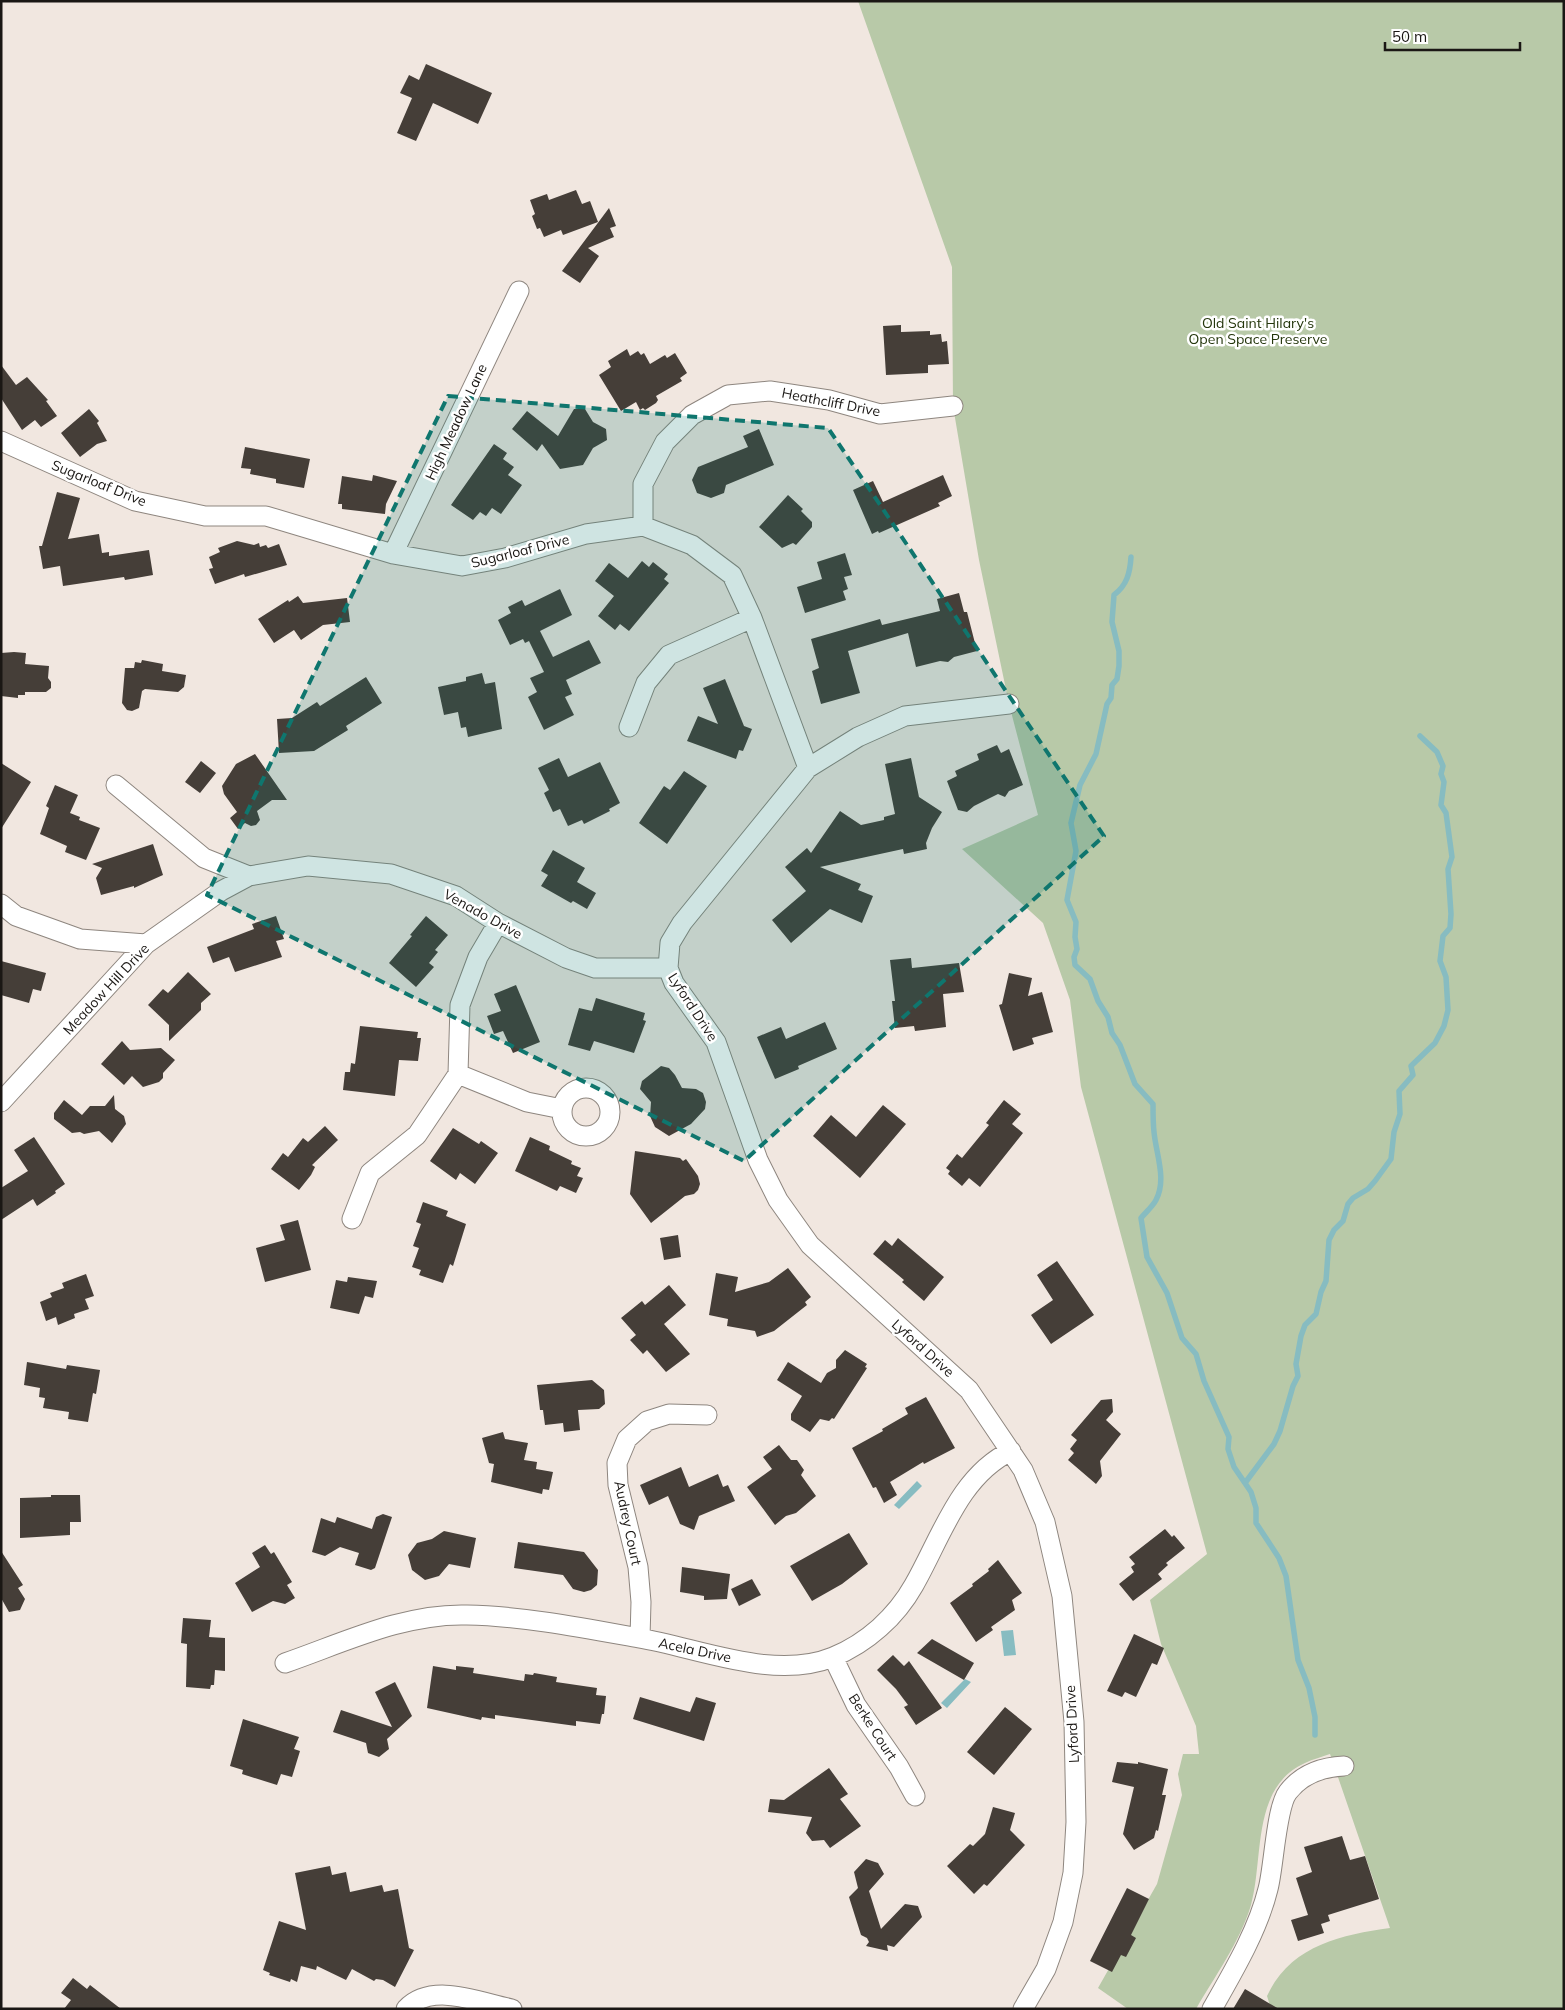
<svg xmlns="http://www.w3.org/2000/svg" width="1565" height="2010" font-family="Mulish,sans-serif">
<rect width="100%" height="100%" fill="#f1e7e0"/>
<!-- green -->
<path fill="#b8c9a8" d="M858 1H1564V2009H1271L1267 1996C1290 1946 1340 1935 1390 1928L1330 1754C1322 1757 1313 1759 1305 1763 1251 1787 1264 1858 1251 1905 1240 1942 1215 1976 1196 2009H1128L1098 1988 1157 1884 1182 1795 1178 1774 1183 1754H1199L1196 1726 1161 1644 1150 1600 1207 1554 1081 1087 1070 1000 1043 923 962 849 1038 815 1009 704 979 560 953 406 952 267Z"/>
<!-- water -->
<path fill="#87bcc1" d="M917 1481 922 1486 899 1509 894 1505Z
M1013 1630 1016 1655 1004 1656 1001 1631Z
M965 1679 971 1682 947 1708 941 1703Z"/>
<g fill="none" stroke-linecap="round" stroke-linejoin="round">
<!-- stream -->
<path stroke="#87bcc1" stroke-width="5.5" d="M1131 557C1130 573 1127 585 1114 595L1112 622 1119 651V666L1117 679 1112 685 1111 698 1107 704 1096 754 1080 785 1071 823 1076 851 1067 900 1076 922 1075 937 1077 949 1074 957 1075 965 1090 979 1098 1001 1108 1017 1112 1033 1120 1045 1135 1084 1153 1104C1153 1113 1153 1123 1154 1132 1156 1154 1167 1179 1156 1200 1153 1206 1146 1212 1141 1218L1147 1257 1167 1293 1182 1338 1196 1354 1204 1381 1229 1437 1228 1449 1234 1467 1251 1492 1256 1508V1523L1279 1558 1286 1576 1298 1660 1309 1688 1315 1717V1735
M1245 1483 1274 1444 1280 1431 1293 1386 1298 1376 1296 1364 1301 1336 1305 1325 1316 1314 1321 1292 1326 1281 1329 1240 1334 1230 1343 1221 1348 1204 1353 1198 1368 1189 1375 1181 1391 1159 1394 1132 1400 1114 1399 1091 1413 1075 1411 1066 1435 1043 1444 1026 1448 1010 1446 977 1440 961 1443 936 1450 928 1451 914 1448 869 1452 857 1446 813 1441 805 1444 782 1441 774 1443 766 1437 752 1420 736"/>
</g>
<!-- building -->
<path fill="#453e38" d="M426 64 492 93 478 124 433 103 416 141 397 133 412 98 400 93 409 75 419 80Z
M576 190 582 204 590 201 598 222 563 235 561 230 544 237 540 228 537 229 532 216 535 214 530 200 547 194 549 200Z
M609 208 616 226 610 228 614 237 588 248 599 256 580 283 562 271Z
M901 325V332L930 331V335L941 334 942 342 947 341 949 364 928 365V373L886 375 883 326Z
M627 349 630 356 638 351 641 355 644 353 650 364 665 355 667 358 675 353 687 373 680 378 682 381 656 396 658 400 656 403 645 410 643 408 640 410 636 402 621 411 599 375 611 367 608 361Z
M1 365 16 385 27 377 48 400 46 401 57 416 41 427 35 420 22 430 1 398Z
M89 409 99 421 97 423 107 441 97 444 80 457 61 433Z
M574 409H585L593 422 606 429 607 440 593 448 583 465 560 469 542 444 537 451 512 429 527 411 558 436Z
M759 429 774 465 726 485 724 493 711 498 697 493 692 480 698 467 748 447 743 436Z
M494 444 507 453 503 459 514 467 508 475 522 485 501 514 492 508 486 516 480 512 473 520 451 505Z
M245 447 310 459 304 488 276 483V479L250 474 251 469 241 468Z
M373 475 397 481 386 504 385 514 342 509V504H338L342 476 372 481Z
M943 475 952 496 938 503 940 506 879 533 878 531 872 534 853 490 873 481 883 502Z
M57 492 80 498 68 539 99 534 102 553 109 552V556L149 550 153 575 125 580 124 577 63 586 60 566 43 569 39 546H42Z
M788 495 803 509 801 511 812 522V527L796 545 793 543 782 548 759 527Z
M237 541 254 545 259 543 260 547 266 545 268 548 279 544 287 565 245 577 244 574 215 584 209 569 213 568 209 557 220 552 218 548Z
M845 553 852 575 844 577 848 589 843 591 846 600 805 613 797 587 822 579 817 562Z
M642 561 649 567 653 562 668 574 664 579 669 583 629 631 620 624 615 630 598 616 614 596 595 581 609 563 628 578Z
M560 589 572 615 540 631 553 657 589 640 601 663 566 680 572 694 565 697 574 715 544 730 528 697 537 692 530 678 544 672 529 641 525 643 523 639 510 645 498 620 511 613 508 607 522 600 525 606Z
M959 593 964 612H967L977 651 954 657 948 662 940 661 916 667 908 633 848 651 860 693 821 704 812 671 819 668 811 639 880 619 882 625 940 611 937 599Z
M298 596 303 603 347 598 350 622 323 625 301 640 294 630 274 643 258 619 288 600 289 602Z
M14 652 26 653 25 664 49 666 48 678 51 682V688L46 692H25V695H18V698L1 696V653Z
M142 660 163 664 162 671 186 675 184 687 178 692 145 689 142 691 139 708 132 711 127 710 122 703 125 668H134L135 662 141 663Z
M482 673 485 684 495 682 502 729 468 737 466 727 461 728 458 712 444 715 438 687 466 681V677Z
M366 677 382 703 346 726 348 730 314 751 279 753 277 719 292 718 317 702 320 706Z
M725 679 744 726 752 729 743 751 739 750 736 759 687 741 698 716 718 724 703 688Z
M997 745 1001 753 1009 749 1023 785 1009 791 1005 797 998 794 974 806 967 812 958 810 947 781 957 776 955 771 979 760 977 754Z
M255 754 287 800H272L257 811 260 820 256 825 251 826 245 823 238 829 230 818 237 812 224 794 222 786 236 764Z
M559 758 568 777 600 762 620 803 609 809 610 811 584 824 582 820 568 826 560 809 553 812 544 793 549 790 538 768Z
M911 758 919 797 942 812 932 828 926 843 927 849 904 854 903 849 820 867 861 884 858 890 873 896 862 923 830 909 791 943 772 920 806 891 785 867 807 848 811 853 840 811 861 825 884 820V817L895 814 885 764Z
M201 761 216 773 200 793 185 782Z
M1 763 31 782 1 829Z
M684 771 707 786 667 844 639 823 664 786 670 790Z
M55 785 78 795 70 813 80 817 79 820 100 828 86 860 65 852 67 846 40 834 49 808 46 806Z
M153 844 163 875 134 888V886L101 895 96 878 102 868 92 864Z
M553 850 585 868 577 882 596 893 587 909 573 901 571 903 541 886 548 875 541 871Z
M276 916 284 939 276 941 282 957 235 972 229 957 213 963 207 947 254 929 252 924Z
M426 916 448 935 435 950 438 952 429 963 434 967 416 987 389 963 412 936 410 935Z
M911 958 912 968 959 963 964 992 943 994 946 1027 915 1031 914 1026 895 1028 892 1001H895L890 960Z
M1 961 46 973 41 991 33 989 29 1003 1 995Z
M188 972 211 994 201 1003V1010L169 1041V1025L148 1005 163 989 168 993Z
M1009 973 1032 978 1028 996 1042 992 1053 1032 1032 1038 1034 1044 1013 1051 999 1005 1002 1004Z
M516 985 540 1042 513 1053 503 1031 494 1034 487 1016 501 1011 494 994Z
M596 998 645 1013 643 1020 646 1021 634 1053 594 1041 590 1051 568 1045 579 1008 592 1011Z
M825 1022 837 1049 798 1066 799 1069 775 1079 757 1037 781 1027 786 1039Z
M360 1026 418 1032 417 1038H421L418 1061 399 1060 395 1096 343 1090 345 1072H350L351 1063 355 1064Z
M122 1041 130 1050 161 1048 175 1060 163 1073V1078L159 1082 143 1087 132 1076 124 1085 101 1064Z
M661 1066 669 1068 675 1075 682 1088 696 1089 703 1093 706 1102 705 1109 691 1124 669 1136 655 1127 650 1116 651 1102 640 1089 642 1081Z
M114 1095 115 1109 124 1116 126 1124 112 1143 99 1131 84 1134 80 1132 72 1133 54 1119V1113L64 1100 82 1115 90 1106H105Z
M1004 1100 1021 1114 1012 1124 1023 1133 980 1187 969 1178 962 1186 948 1174 950 1171 946 1168 957 1154 962 1158 989 1125 986 1123Z
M883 1105 906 1124 860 1178 813 1136 831 1115 856 1137Z
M325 1126 338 1140 312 1165 315 1167 311 1175 299 1190 271 1169 283 1153 288 1157 303 1138 308 1142Z
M453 1128 479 1144 481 1141 498 1153 475 1184 460 1173 456 1180 430 1161Z
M34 1137 65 1184 55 1191 56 1193 37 1206 33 1199 1 1220V1188L28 1171 14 1150Z
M530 1137 550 1146 549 1150 572 1161 571 1164 581 1168 577 1176 583 1178 576 1193 560 1186 557 1191 515 1171Z
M635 1151 680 1158 683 1161 686 1159 698 1176 700 1184 698 1190 694 1194 685 1196 651 1223 630 1194Z
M423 1202 448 1211 446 1216 466 1224 453 1266 450 1264 443 1283 419 1275 421 1270 412 1267 419 1248 413 1246 421 1224 416 1222Z
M298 1220 311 1270 265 1282 256 1248 285 1240 280 1225Z
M678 1235 681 1257 664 1260 660 1238Z
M898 1238 944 1277 924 1301 902 1282 904 1280 873 1254 885 1240 892 1246Z
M1057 1261 1094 1315 1051 1344 1031 1315 1053 1300 1037 1275Z
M788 1268 811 1297 805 1302 807 1305 774 1331 757 1337 755 1331 727 1326 728 1319 709 1315 716 1273 738 1277 735 1292 769 1282Z
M86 1274 94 1296 85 1299 89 1309 74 1314 75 1318 58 1325 56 1317 46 1321 40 1302 52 1297 50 1293 64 1288 62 1283Z
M348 1277 377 1281 373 1298 365 1296 359 1314 330 1308 336 1280 347 1282Z
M669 1285 686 1305 664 1324 690 1354 666 1372 647 1350 643 1354 630 1340 636 1335 621 1318 642 1301 645 1305Z
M845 1350 867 1364 865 1367 867 1368 834 1419 832 1418 829 1421 820 1419 810 1432 791 1420V1414L802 1396 777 1380 788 1362 821 1383 827 1373 836 1368V1360Z
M27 1362 66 1369 67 1365 100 1370 96 1394 93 1393 88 1422 68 1419 69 1412 43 1408 45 1398 39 1397 40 1388 24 1385Z
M592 1380 604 1390 605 1404 599 1409 578 1410 580 1430 564 1432 563 1423 545 1425 543 1410H540L537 1385Z
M926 1397 955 1448 924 1464 923 1462 890 1482 897 1495 884 1503 876 1487 873 1488 852 1448 883 1431 882 1429 908 1414 905 1408Z
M1112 1399 1113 1412 1106 1420 1121 1434 1100 1461 1102 1476 1096 1484 1068 1460 1074 1453 1070 1449 1077 1440 1071 1435 1101 1400Z
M503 1432 505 1439 528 1443 524 1460 537 1462 536 1469 553 1472 549 1490 543 1489 542 1494 491 1482 494 1464 489 1463 482 1438Z
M779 1445 791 1460H797L804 1470 801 1475 816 1496 796 1513 786 1516 775 1525 747 1487 772 1469 763 1457Z
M681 1467 689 1487 718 1474 723 1487 728 1485 735 1501 699 1516 694 1530 680 1524 668 1496 649 1505 640 1485Z
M51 1495H80L81 1522H70V1535L20 1538V1498L51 1497Z
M383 1514 392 1517 375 1568 371 1570 355 1565 359 1553 340 1547 325 1556 312 1552 321 1518 335 1523 337 1517 372 1529 376 1517Z
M1165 1529 1172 1537 1174 1535 1185 1548 1166 1563 1168 1565 1158 1574 1162 1579 1133 1601 1119 1584 1134 1572 1131 1567 1135 1564 1129 1557Z
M444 1531 476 1538 470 1568 449 1564 439 1576 425 1580 412 1570 408 1555 417 1543 432 1539Z
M849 1533 868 1564 842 1584 812 1601 790 1566Z
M518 1542 584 1552 598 1570 597 1585 591 1590 584 1592 573 1589 563 1575 514 1568Z
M265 1545 271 1554 274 1552 292 1582 287 1585 295 1598 285 1604 273 1601 252 1612 235 1583 260 1567 252 1553Z
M1 1551 23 1585 18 1588 25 1599 20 1610 9 1612 1 1598Z
M998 1560 1022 1593 1012 1600 1015 1610 991 1627 993 1630 976 1642 950 1603 973 1586 972 1584 989 1571 988 1569Z
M682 1567 730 1574 727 1599 704 1600V1596L680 1592Z
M752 1579 761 1595 739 1606 731 1589Z
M183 1618 211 1620 209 1637 225 1638V1671L215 1670 214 1685H211L210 1689 186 1687 187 1644 181 1643Z
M1134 1634 1164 1648 1157 1665 1152 1663 1136 1697 1125 1692 1122 1697 1107 1691Z
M932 1639 974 1663 964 1680 917 1653Z
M893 1655 904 1666 909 1661 942 1708 916 1725 904 1707 908 1705 896 1689 877 1670Z
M433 1666 456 1670V1666L474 1668 473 1673 524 1681 525 1674 533 1675 534 1673 557 1677 556 1682 597 1688 596 1695 606 1696 604 1714H602L600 1724 576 1721V1726L495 1715V1719L482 1717 481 1720 427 1708Z
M395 1682 412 1716 387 1739 389 1749 379 1757 368 1753 366 1743 333 1732 341 1710 392 1727 375 1692Z
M640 1697 690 1712 696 1697 716 1703 704 1741 633 1719Z
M1005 1707 1032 1729 994 1775 967 1752Z
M243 1719 299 1737 294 1749 300 1751 292 1777 281 1774 277 1785 242 1774 243 1770 230 1766Z
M1117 1762 1138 1764V1762L1168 1769 1162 1795H1166L1158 1831 1156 1830 1154 1838 1134 1850 1123 1834 1134 1787 1112 1782Z
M829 1768 848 1794 840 1799 861 1826 830 1848 824 1840 812 1841 806 1833 812 1817 768 1812 770 1799 784 1800Z
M993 1807 1015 1813 1010 1830 1025 1845 987 1886 984 1884 974 1894 947 1866 970 1844 973 1846 985 1834Z
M1342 1836 1350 1860 1365 1856 1379 1899 1328 1915 1330 1921 1321 1924 1324 1933 1298 1941 1291 1920 1308 1915 1296 1878 1312 1872 1304 1847Z
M866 1859 878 1863 884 1874 869 1891 881 1929 905 1904 918 1906 922 1917 894 1947 887 1945 888 1951 866 1946 869 1942 867 1938 861 1935 849 1897 858 1888 854 1872Z
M330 1866 332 1875 346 1872 350 1892 382 1885 384 1892 398 1889 409 1948 414 1950 395 1987 383 1980 376 1979 374 1981 352 1969 346 1980 317 1966 316 1970 301 1966 297 1982 291 1979 290 1982 269 1975 270 1973 263 1970 279 1921 306 1930 295 1873Z
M1127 1888 1149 1899 1131 1935 1136 1938 1126 1957 1121 1955 1112 1972 1090 1961Z
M73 1978 87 1989 90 1985 121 2009H64L71 2000 61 1993Z
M1245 1989 1279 2009H1233Z"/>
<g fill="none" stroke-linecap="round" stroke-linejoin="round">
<defs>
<path id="minor" d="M1 441 135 501 205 516H266L393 554 462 566 505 558 586 534 643 526 692 545 732 575 752 618 808 768
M643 526V484L665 442 692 415 728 395 770 391 829 400 880 414 953 406
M393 554 519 291
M1009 704 905 716 858 737 808 768 682 923 670 943 668 968 674 983 716 1042 758 1160 778 1200 810 1245 969 1390 1023 1470 1045 1522 1062 1596 1074 1722 1076 1822 1073 1873 1063 1922 1046 1969 1023 2009
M629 727 646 683 669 655 752 618
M116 785 204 858 249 876 308 866 391 874 456 896 498 923 566 958 595 968H668
M1 904 16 916 80 939 146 944
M458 1074 527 1102 562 1109
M562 1112a24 24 0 1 1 48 0a24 24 0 1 1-48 0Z
M1 1102 146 944 221 891 249 876
M352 1219 370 1173 417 1135 458 1074 460 1005 478 957 498 923
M640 1638 641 1602 638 1567 618 1485 617 1463 627 1439 647 1421 669 1414 707 1415
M833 1657 856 1705 899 1767 915 1796
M285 1663C343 1643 404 1613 467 1615 523 1616 584 1628 639 1638 699 1648 774 1681 833 1657 867 1643 896 1617 914 1585 941 1538 959 1476 1011 1451
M406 2009C432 1981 481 2003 512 2009
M1212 2009C1233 1972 1258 1930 1268 1889 1274 1867 1276 1807 1288 1792 1302 1774 1321 1767 1344 1766"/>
</defs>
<!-- minor casing -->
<use href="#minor" stroke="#8e867f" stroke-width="21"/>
<!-- minor -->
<use href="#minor" stroke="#fff" stroke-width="19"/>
</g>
<!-- marked area -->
<path fill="#0f766e" fill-opacity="0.2" stroke="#0f766e" stroke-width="4" stroke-dasharray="10 6" stroke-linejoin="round" d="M448 396 828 428 1104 836 744 1161 207 895Z"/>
<g text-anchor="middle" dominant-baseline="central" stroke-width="5" stroke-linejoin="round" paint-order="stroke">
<!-- park labels -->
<g font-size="14" fill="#23350b" stroke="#fff">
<text x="1258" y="323">Old Saint Hilary's<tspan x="1258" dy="16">Open Space Preserve</tspan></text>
</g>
<!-- street labels -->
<g font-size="14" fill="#1a1714" stroke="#fff">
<text transform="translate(831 402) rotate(11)">Heathcliff Drive</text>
<text transform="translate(456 422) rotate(-65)">High Meadow Lane</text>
<text transform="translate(99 483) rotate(22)">Sugarloaf Drive</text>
<text transform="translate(520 551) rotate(-14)">Sugarloaf Drive</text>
<text transform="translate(483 914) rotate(29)">Venado Drive</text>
<text transform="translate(106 989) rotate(-47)">Meadow Hill Drive</text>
<text transform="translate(693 1007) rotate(57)">Lyford Drive</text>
<text transform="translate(923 1348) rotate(42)">Lyford Drive</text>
<text transform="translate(628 1523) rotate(78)">Audrey Court</text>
<text transform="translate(695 1650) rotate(12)">Acela Drive</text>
<text transform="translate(1072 1724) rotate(-93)">Lyford Drive</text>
<text transform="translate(873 1727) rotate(57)">Berke Court</text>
</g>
</g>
<!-- border -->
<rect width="1565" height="2010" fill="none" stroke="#1a1714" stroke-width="5"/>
<!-- scale -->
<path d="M1385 42v8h135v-8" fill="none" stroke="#1a1714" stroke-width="2.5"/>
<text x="1392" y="42" font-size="15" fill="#1a1714" stroke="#ffffff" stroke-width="4" paint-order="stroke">50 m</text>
</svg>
